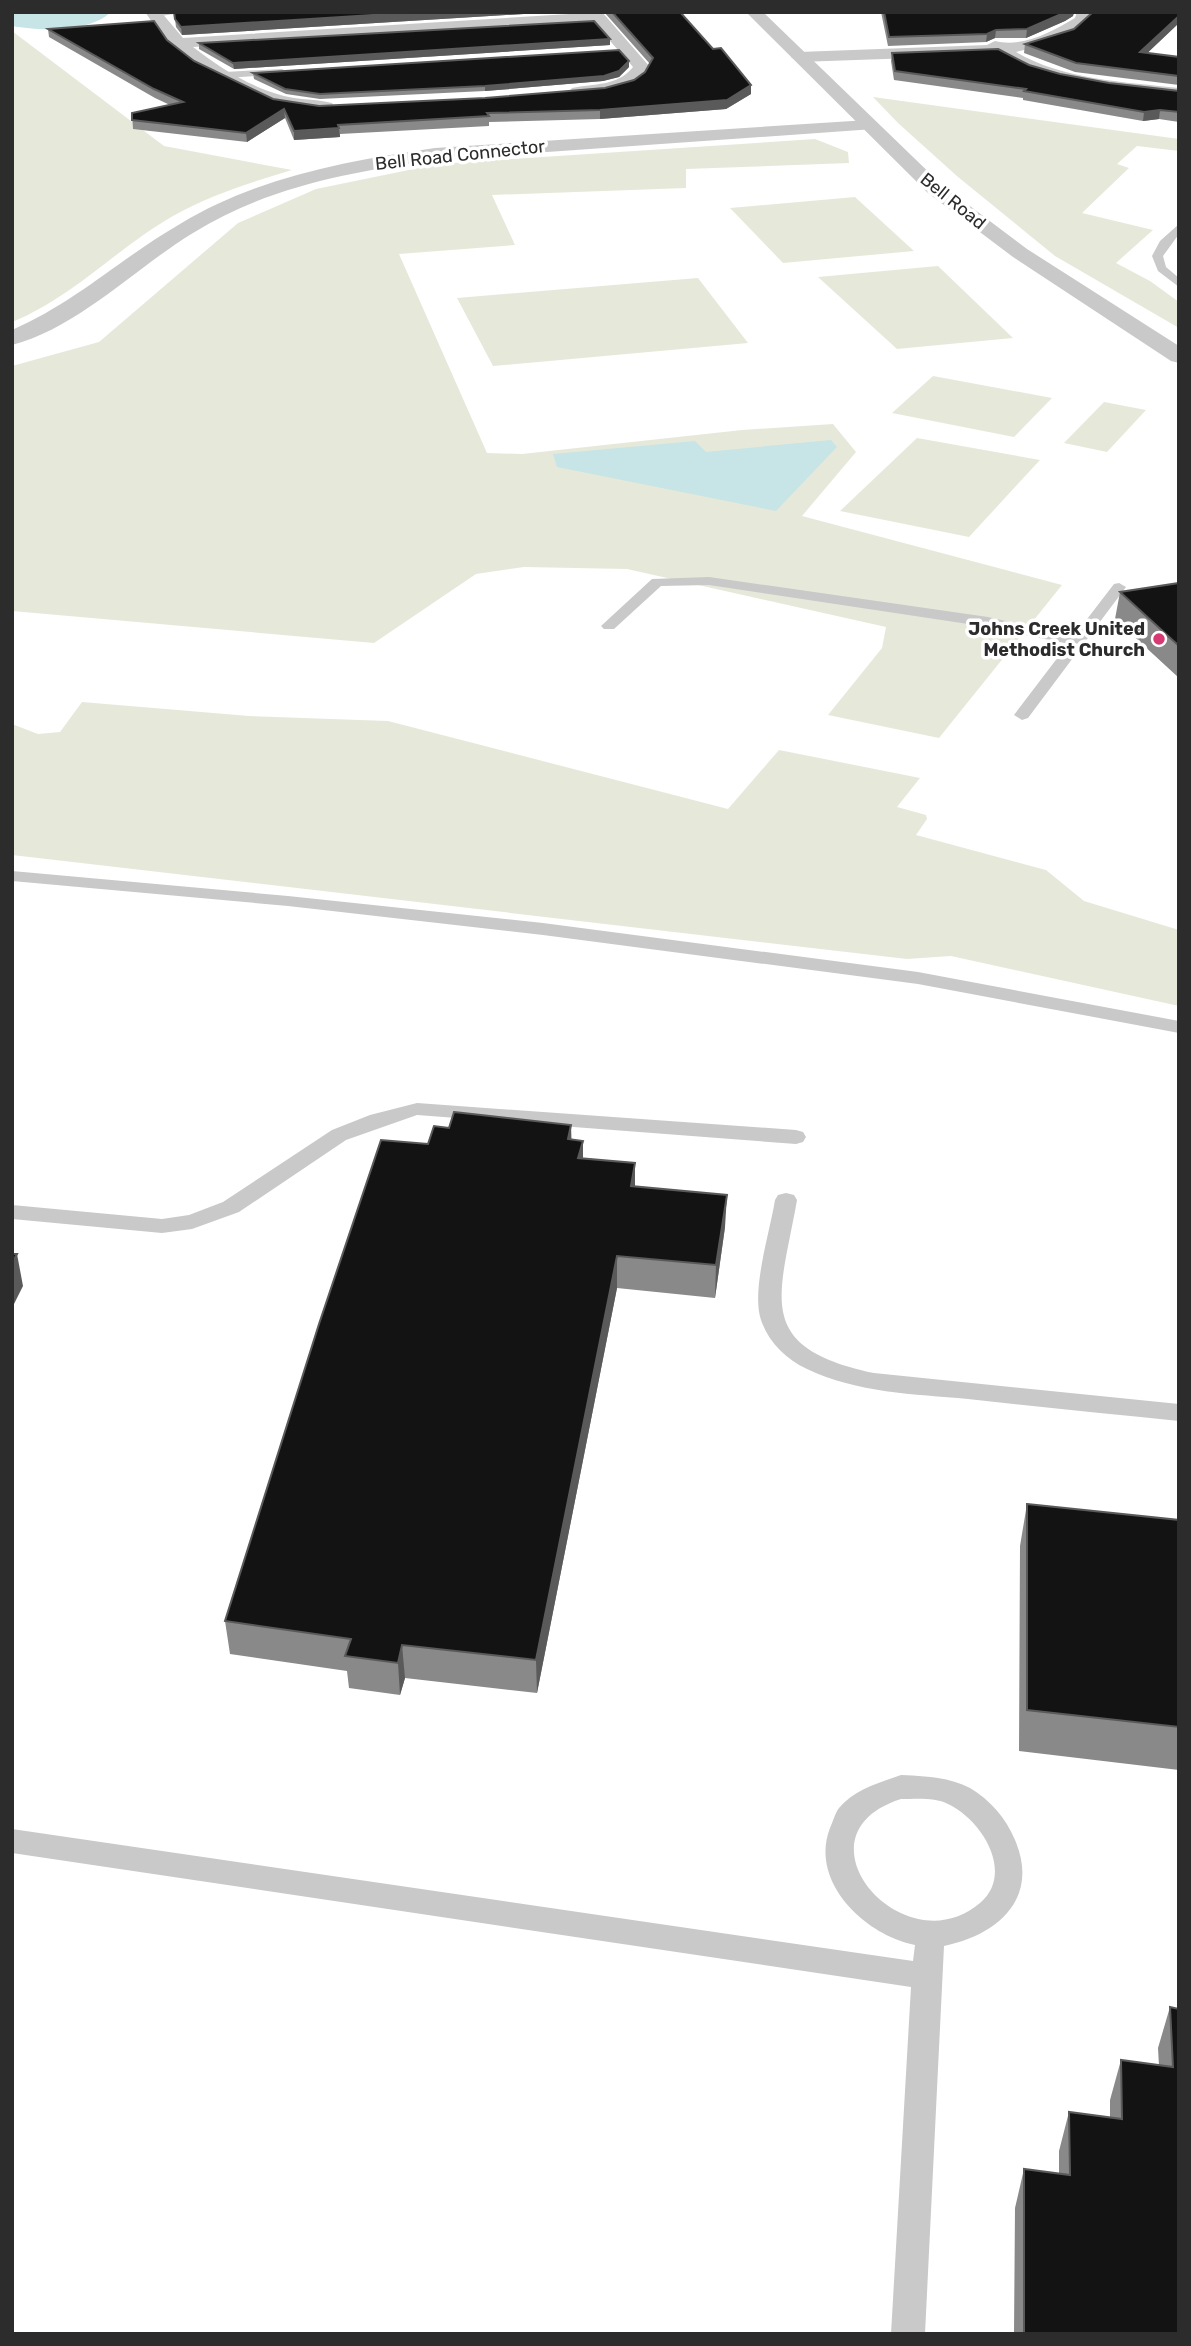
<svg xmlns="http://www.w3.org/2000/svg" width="1191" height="2346" font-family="Rubik,sans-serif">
<rect width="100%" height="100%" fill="#fff"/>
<!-- green -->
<path fill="#e6e9da" d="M12 31 164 146 292 170C252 182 210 195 173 216 117 248 72 298 12 322Z
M873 97 1179 139V151L1137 146 1117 164 1129 168 1082 213 1153 230 1116 263 1150 281 1179 302V328L1055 256 958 177 898 123Z
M815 139 848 152 849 163 686 169V188L492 195 515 245 399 254 487 453 522 454 742 430 833 424 856 452 802 516 1062 585 939 738 828 715 882 648 886 627 627 569 524 567 476 574 374 643 12 611V366L99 342 238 223 316 189 438 164Z
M855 197 914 251 783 263 730 208Z
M938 266 1013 338 897 349 818 277Z
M698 278 748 343 493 366 457 298Z
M933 376 1052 398 1014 437 892 413Z
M1104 402 1146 410 1107 452 1064 443Z
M917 438 1040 460 969 537 840 511Z
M82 702 249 716 388 721 728 809 779 750 920 778 897 807 926 815 927 819 916 835 1046 870 1084 901 1179 930V1006L951 956 907 959 12 855V724L38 734 60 732Z"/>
<!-- water -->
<path fill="#c7e4e7" d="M12 12H111C89 33 40 31 12 26Z
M831 440 837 447 776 511 557 467 553 454 695 441 706 452Z"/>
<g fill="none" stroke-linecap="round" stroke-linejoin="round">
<!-- service -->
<path fill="#c9c9c9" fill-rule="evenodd" d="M151 12H187L154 17Z
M282 69 287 72 285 74 225 78 220 75 225 72Z
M1179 224V234L1163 256 1166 267 1179 278V287L1158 271 1152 256 1160 241Z
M709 577 988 617 1074 636 1114 584 1119 583 1126 587 1028 718 1022 720 1014 715 1068 644 988 627 709 585 661 586 614 629H604L601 626 652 579Z
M12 871 288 896 543 923 918 972 1179 1021V1033L918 984 543 935 288 906 12 881Z
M417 1103 796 1130 803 1132 806 1137 803 1142 796 1144 417 1115 346 1140 239 1212 192 1229 162 1233 12 1219V1205L162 1219 189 1215 223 1202 332 1130 370 1115Z
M786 1193 794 1195 797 1200C780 1297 752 1347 874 1373L1179 1404V1421C1108 1414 1038 1407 968 1399 914 1394 857 1393 807 1369 786 1359 769 1343 761 1320 751 1290 770 1232 775 1200L778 1195Z
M901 1775C924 1776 949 1777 970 1788 990 1800 1006 1818 1015 1840 1040 1898 998 1935 944 1946L925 2334H891L911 1987 12 1853V1829L913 1961 915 1945C865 1935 809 1882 830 1828 833 1822 835 1813 839 1808 855 1789 879 1783 901 1775ZM901 1799C916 1799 935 1797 948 1804 982 1820 1015 1873 980 1903 904 1968 788 1835 901 1799Z"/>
<!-- minor -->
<path fill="#c9c9c9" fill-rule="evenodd" d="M145 12H161L183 38 602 12 650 67C634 90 600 103 572 96L569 92 572 88C594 83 617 87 633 67L595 24 193 47C220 68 250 87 284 96 300 100 316 99 332 103L335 107C328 115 319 112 310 111 261 108 204 80 170 46 162 38 153 23 145 12Z
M1077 12H1093C1084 40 1041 46 1016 52 1063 80 1125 82 1179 88V98L1108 89 1059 80 1029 71 998 55 799 62 791 57 799 52 987 45 995 41C1023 48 1051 32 1075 18Z
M868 120 877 125 874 129 435 160C350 172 267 187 193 233 135 268 78 328 12 345V330C76 302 121 258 180 224 258 177 346 161 435 148Z"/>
<!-- tertiary -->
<path fill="#c9c9c9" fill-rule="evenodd" d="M746 12H763L942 185 1027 249 1179 346V363L1171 361 1013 257 928 193Z"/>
</g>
<!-- wall -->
<path fill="#898989" d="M174 12H555L182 35 176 27Z
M604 12H680L713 49 751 85V94L726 109 600 119 489 122V126L340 134V137L294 140 285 118 247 142 133 129 132 113 170 105 155 98 49 37 48 29 167 40 194 61 273 99 319 106 485 98 605 88 634 80 645 72 650 64Z
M881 12H1074L1073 16 1065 21 1026 38H995L986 42 888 46Z
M1092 14 1179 23 1147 53 1179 57V85L1075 72 1024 53 1025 44 1074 29Z
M610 39V45L234 69 199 49V43Z
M892 53 1029 65 1060 74 1109 83 1179 91V122L1159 119 1143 121 1023 100V98L894 80 891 61Z
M629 61V67L619 77 603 81 485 91 320 99 286 94 254 79 253 73Z
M1179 583V678L1115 619 1120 592Z
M571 1139 583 1141V1158L635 1163V1186L725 1227 715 1298 617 1288 537 1693 405 1678 400 1695 349 1688 347 1671 230 1654 225 1621 428 1144Z
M1027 1504 1179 1520V1770L1019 1751 1020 1546Z
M1170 2007 1179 2009V2334H1014L1015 2208 1024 2169 1059 2174V2151L1069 2112 1110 2117V2100L1121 2060 1159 2066 1158 2048Z"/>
<!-- shaded-wall -->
<path fill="#5a5a5a" d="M421 12H555L182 35 181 27Z
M1066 12H1074L1073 16 1065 21 1026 38 1027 29Z
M1179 16V23L1139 61 1140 52Z
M996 30 995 38 986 42 987 34Z
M610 39V45L234 69 233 63Z
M629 61V67L619 77 603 81 485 91V86Z
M751 85V94L726 109 600 119V110Z
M284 109 285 118 247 142 246 133Z
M1160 110 1159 119 1143 121 1144 112Z
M339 128 340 137 294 140V131Z
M571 1125 572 1156 568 1139Z
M583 1141V1172L578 1158Z
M635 1163V1195L631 1186Z
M727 1195 725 1227 715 1298 716 1265Z
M17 1254 23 1286 12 1308V1263Z
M617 1256V1288L537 1693 536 1660Z
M402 1645 405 1678 400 1695 398 1663Z"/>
<!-- building -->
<path fill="#131313" stroke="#5a5a5a" stroke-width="2" d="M174 12H421L181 27 175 19Z
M612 12H680L713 49 721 48 751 85 727 100 600 110 487 113 489 116 338 125 339 128 294 131 284 109 246 133 132 120V113L183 102 154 89 48 29 154 21 167 40 194 61 273 99 319 106 485 98 605 88 634 80 645 72 653 58Z
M884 12H1066L1027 29 996 30 987 34 889 37Z
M1093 12H1179V16L1140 52 1179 57V76L1076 63 1025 44 1074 29Z
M594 21 610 39 233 63 199 43Z
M998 49 1029 65 1060 74 1109 83 1179 91V112L1160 110 1144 112 1024 91 1026 89 895 71 892 53Z
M619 50 629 61 619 71 604 76 485 86 320 94 285 89 253 73Z
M1179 583V646L1120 592Z
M454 1112 571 1125 568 1139 583 1141 578 1158 635 1163 631 1186 727 1195 716 1265 617 1256 536 1660 402 1645 398 1663 345 1656 351 1639 225 1621 319 1324 381 1140 428 1144 434 1126 449 1128Z
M12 1254H17L12 1263Z
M1027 1504 1179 1520V1727L1027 1710Z
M1170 2007 1179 2009V2334H1024V2169L1070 2175 1069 2112 1122 2119 1121 2060 1173 2067Z"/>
<!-- markers -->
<circle fill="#d73972" stroke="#fff" stroke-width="2.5" cx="1159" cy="639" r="7"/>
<g text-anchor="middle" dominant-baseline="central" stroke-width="7" stroke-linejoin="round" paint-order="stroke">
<!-- far-street labels -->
<g font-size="18" fill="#2c2c2c" stroke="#fff">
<text transform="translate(460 155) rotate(-6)">Bell Road Connector</text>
<text transform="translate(953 201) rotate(39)">Bell Road</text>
</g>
<!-- far-poi labels -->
<g font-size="18" font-weight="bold" fill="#2c2c2c" stroke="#fff" text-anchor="end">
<text x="1145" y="629">Johns Creek United<tspan x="1145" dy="21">Methodist Church</tspan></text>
</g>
</g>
<!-- border -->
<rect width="1191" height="2346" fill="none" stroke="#2c2c2c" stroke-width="28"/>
</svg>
